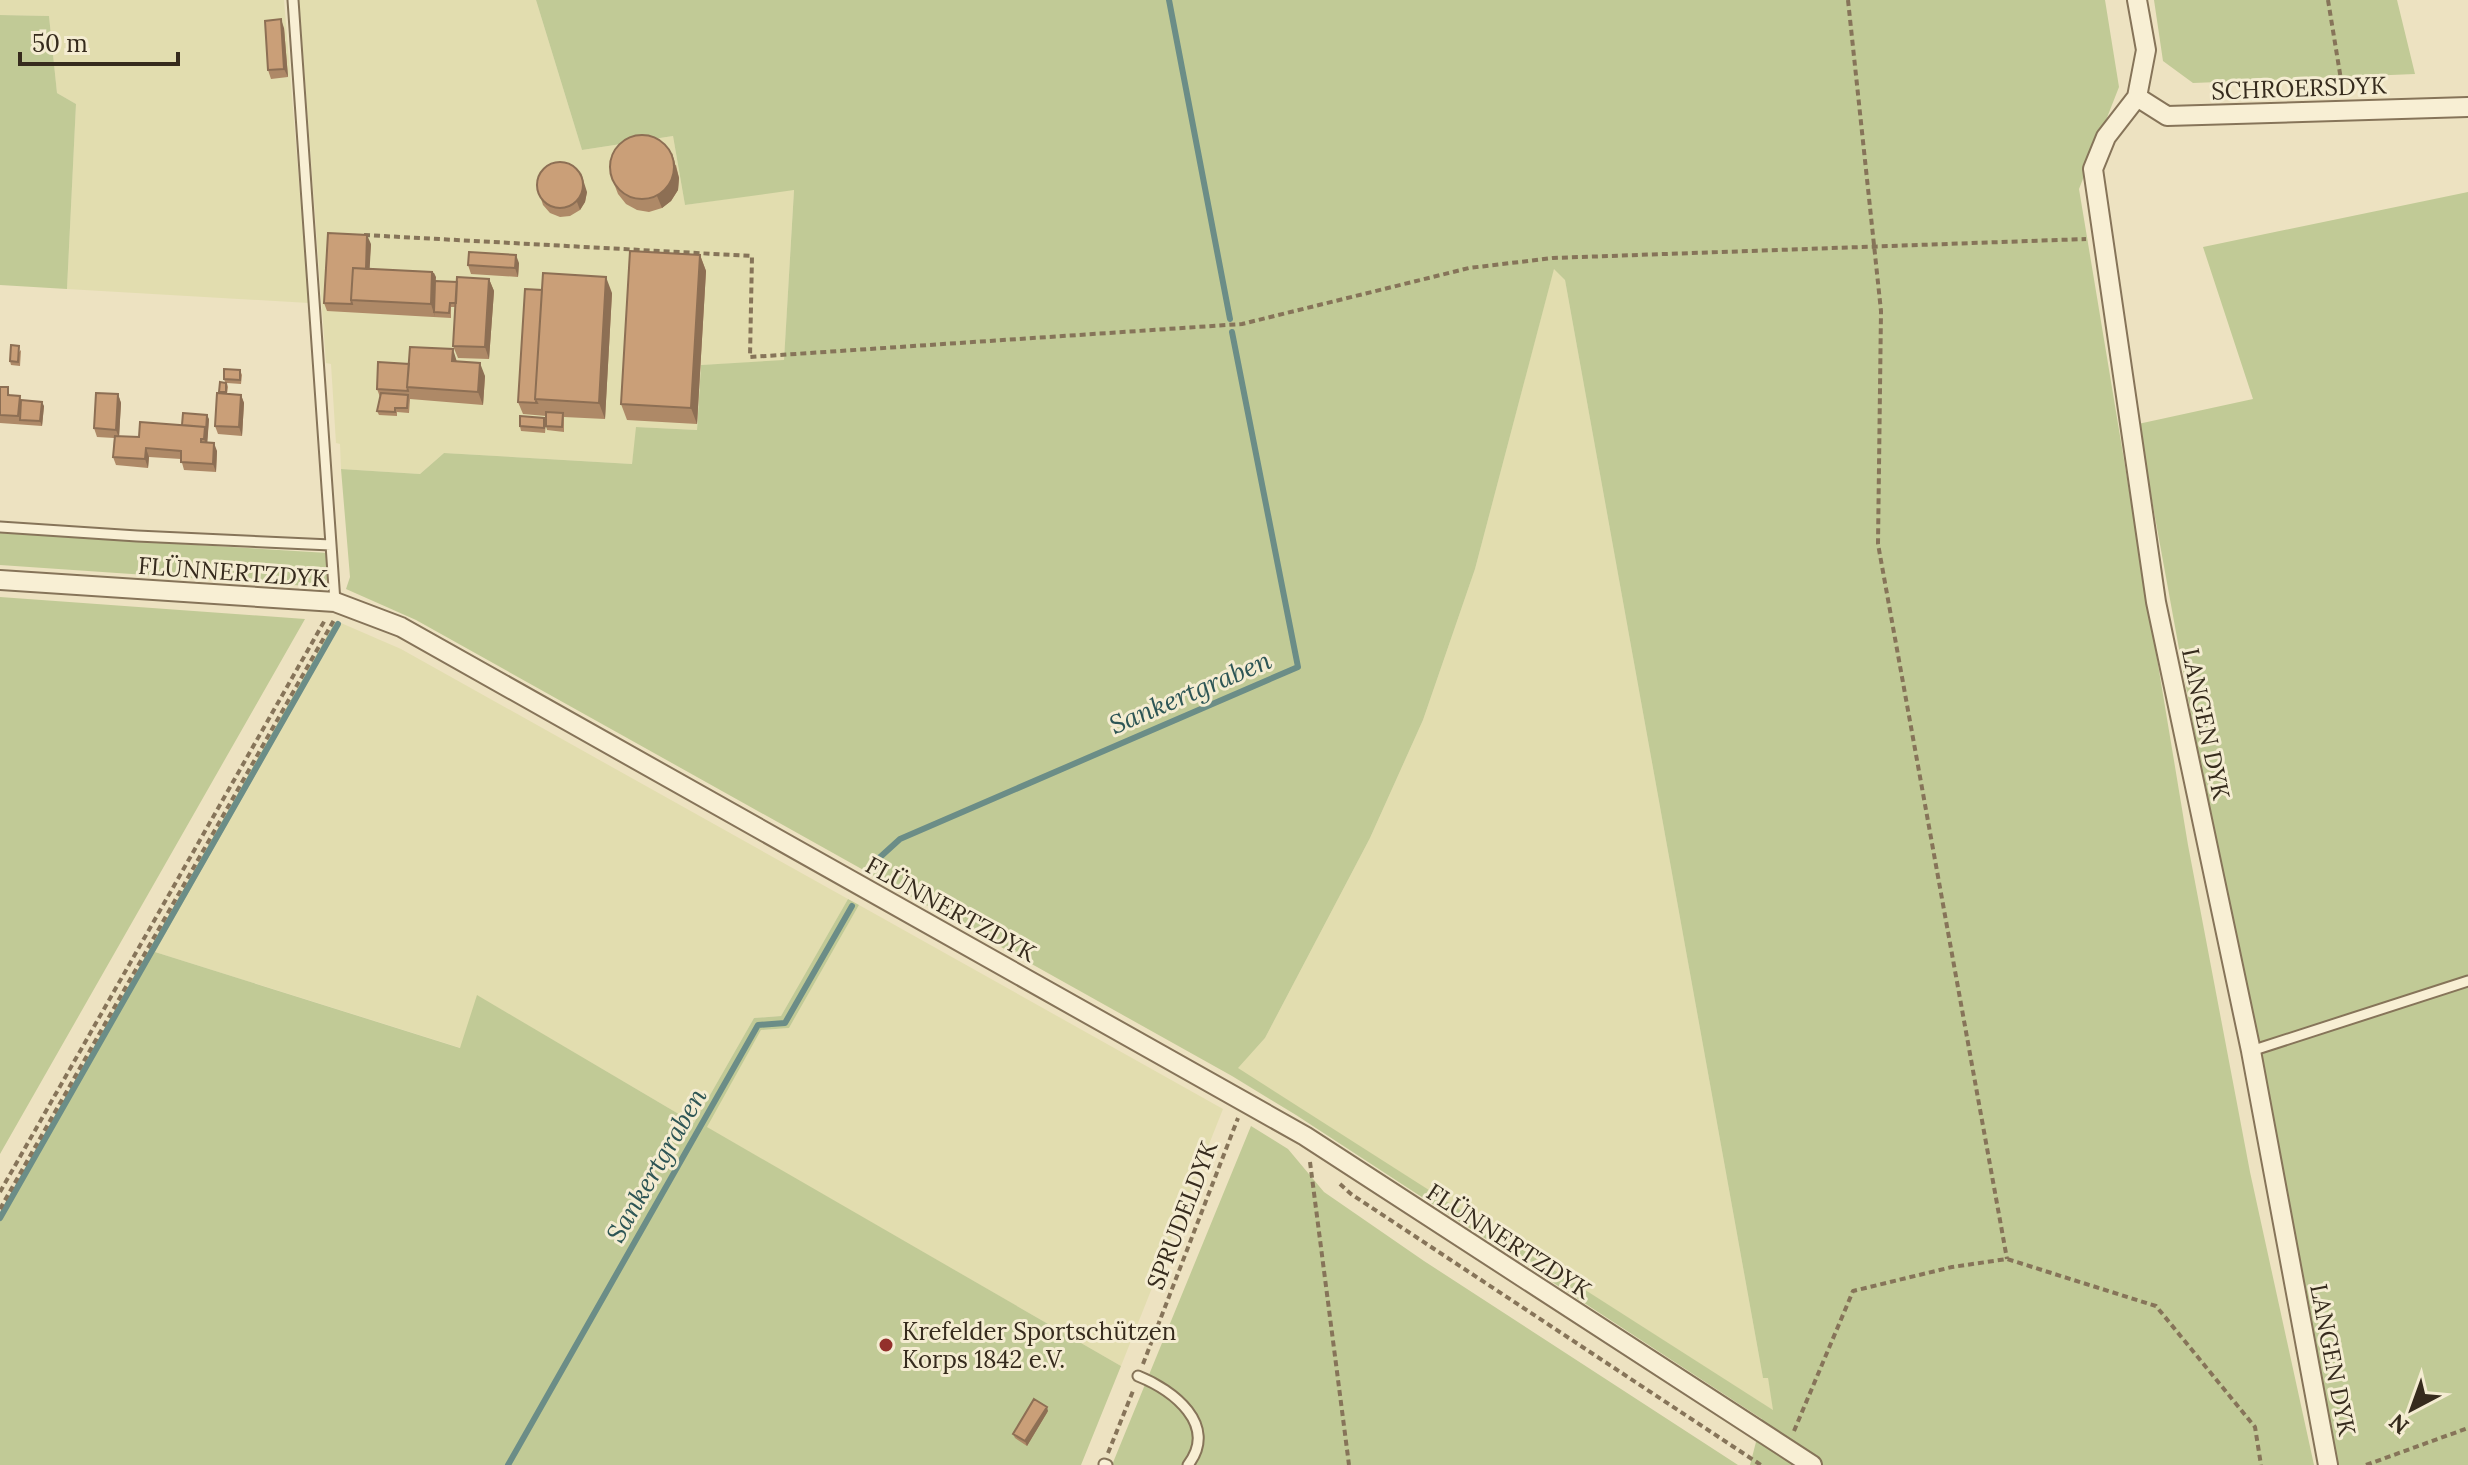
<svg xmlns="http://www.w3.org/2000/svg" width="2468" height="1465" font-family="Lora,serif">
<rect width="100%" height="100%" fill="#ede2c1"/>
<!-- farmland -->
<path fill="#e2ddaf" d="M0 0H284L309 303 67 289 76 104 57 93 49 16 0 15Z
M299 0H536L582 150 673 136 685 205 794 189 784 361 701 365 697 430 637 427 632 464 444 453 420 474 341 469 340 444 336 443 331 364 326 363Z
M1554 268 1565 280 1763 1378H1768L1774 1411 1237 1068 1265 1038 1370 838 1423 720 1475 569Z
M341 623 401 649 848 899 781 1016 754 1018 694 1123 478 996 461 1048 155 952Z
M859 905 1223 1109 1121 1366 706 1127 761 1030 789 1028Z"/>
<!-- green -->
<path fill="#c1ca96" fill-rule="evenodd" d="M536 0H2105L2119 87 2079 189 2188 845 2250 1172 2314 1465H1750L1762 1419 1296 1115 1232 1076 416 620 346 589 350 577 341 469 420 474 444 453 632 464 636 427 697 430 701 365 784 360 794 190 685 205 673 136 582 150ZM1554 269 1565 280 1763 1378H1768L1773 1410 1238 1068 1265 1038 1370 838 1423 720 1475 569Z
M2154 0H2397L2415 74 2193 83 2163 61Z
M0 15 49 16 57 93 76 104 67 289 0 285Z
M2468 192V1465H2328L2138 424 2253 399 2203 247Z
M0 533 328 553 330 575 322 587 0 565Z
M0 597 305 619 0 1154Z
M335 622 341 623 155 952 460 1048 477 995 694 1123 754 1018 781 1016 848 899 859 905 789 1028 761 1030 707 1127 1121 1366 1081 1465H0V1213Z
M1251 1126 1288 1149 1324 1192 1424 1261 1738 1465H1112Z"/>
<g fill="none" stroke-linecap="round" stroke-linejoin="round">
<!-- stream -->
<path stroke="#6b8d87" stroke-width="6" d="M1169 0 1230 319
M878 859 900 839 1298 667 1232 332
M0 1218 338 624
M508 1465 758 1025 785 1023 852 906"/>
<defs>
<path id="lane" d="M293 0 335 602
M0 527 137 536 331 545
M2251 1051 2468 981
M1138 1376C1173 1390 1219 1425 1188 1465
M1104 1464 1107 1465"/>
<path id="street" d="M2137 0 2146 50 2137 97 2106 137 2093 169 2156 602 2251 1051 2328 1465
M2137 97 2167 116 2468 107
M0 580 335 602 401 627 1305 1136 1812 1465"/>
</defs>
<!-- lane casing -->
<use href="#lane" stroke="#867459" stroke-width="13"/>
<!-- street casing -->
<use href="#street" stroke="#867459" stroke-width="22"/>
<!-- path -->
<path stroke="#867459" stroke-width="4" stroke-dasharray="6 4" stroke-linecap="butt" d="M1848 0 1881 311 1878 544 2007 1259
M2328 0 2343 92
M364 235 752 256 750 357 1242 324 1469 268 1553 258 2086 239
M1310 1162 1349 1465
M1340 1184 1351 1194 1761 1465
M0 1192 325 620
M0 1209 334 620
M1143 1364 1238 1118
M1794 1431 1853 1291 1952 1267 2007 1259 2156 1306 2255 1427 2261 1465
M1108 1453 1133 1391
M2366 1465 2468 1428"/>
<!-- lane -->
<use href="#lane" stroke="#f8efd4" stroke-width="9"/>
<!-- street -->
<use href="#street" stroke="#f8efd4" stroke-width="18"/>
</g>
<!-- wall -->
<path fill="#ae8967" d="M284 28 288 77 271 79 268 70Z
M676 165 679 178 678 190 671 201 662 208 649 212 637 210 626 204 618 194 613 181Z
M537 186 587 192 585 202 580 210 570 216 560 217 550 213 543 205Z
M371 244 369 269 434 273 435 281 457 282 489 279 494 291 489 359 458 358 453 346 455 307H451V318L327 311 324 303Z
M700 255 706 271 697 424 627 420 621 404Z
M519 263 518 277 471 274 468 265Z
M612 293 605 419 564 417V432L547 430 546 426V416L523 414 518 402Z
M21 350 20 366 11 365 10 361Z
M457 362 485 376 483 405 410 399 409 413 397 412V416L379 415 377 411 380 397 377 389 409 364Z
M240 370 242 375 241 384 227 383 228 387 227 394 241 395 244 403 242 436 218 434 215 426 219 392 225 382 224 379Z
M0 387 12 396H20L21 400 44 406 42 426 0 423Z
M118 394 121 403 119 436 139 437 209 419 207 442 217 451 216 472 184 470 181 459 149 457 148 468 116 465 113 457 114 438 97 437 94 428Z
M544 418 546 423 545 433 521 431 520 426Z
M1048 1411 1027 1446 1015 1438 1013 1434Z"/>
<!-- shaded-wall -->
<path fill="#8d6f54" d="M281 19 284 28 288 77 284 69Z
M672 153 679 178 678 190 671 201 662 208 657 196Z
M581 173 587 192 585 202 580 210 577 202Z
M367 235 371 244 369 281 366 273Z
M516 255 519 263 518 277 515 268Z
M700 255 706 271 697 424 691 408Z
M432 272 434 273 436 277 434 312 435 317 431 304Z
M606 277 612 293 605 419 599 403Z
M489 279 494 291 489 359 485 347Z
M453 349 457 362 452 361Z
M480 363 485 376 483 405 478 392Z
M118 394 121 403 119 438 116 430Z
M241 395 244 403 242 436 239 427Z
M42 402 44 406 42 426 40 421Z
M207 415 209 419 207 447 204 439Z
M214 443 217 451 216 472 213 464Z
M146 448 149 457 148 468 145 459Z
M1047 1407 1048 1411 1027 1446 1025 1441Z"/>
<!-- building -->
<path fill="#ca9f78" stroke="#8d6f54" stroke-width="2" d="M281 19 284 69 268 70 265 21Z
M610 167a32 32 0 1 1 64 0a32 32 0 1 1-64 0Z
M537 185a23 23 0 1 1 46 0a23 23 0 1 1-46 0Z
M328 233 367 235 366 269 353 268 351 300 352 304 324 303Z
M630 251 700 255 691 408 621 404Z
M469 252 516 255 515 268 468 265Z
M353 268 432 272 431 304 351 300Z
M543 273 606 277 599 403 535 399Z
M457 277 489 279 485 347 453 346Z
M435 281 457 282 456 303H450L449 313 434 312Z
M525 289 542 290 535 399 537 403 518 402Z
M11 345 19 346 18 362 10 361Z
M410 347 453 349 452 361 480 363 478 392 407 387Z
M378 362 409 364 407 387 408 391 377 389Z
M224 369 240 370V380L224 379Z
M220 382 226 383V392H219Z
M0 387H8V395L20 396 18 416 0 415Z
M96 393 118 394 116 430 94 428Z
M217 393 241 395 239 427 215 426Z
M381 393 408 395 407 408H395V412L377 411Z
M21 400 42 402 40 421 20 420Z
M546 412 563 413 562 427 546 426Z
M183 413 207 415 206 431 205 427 182 425Z
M520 416 544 418V428L520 426Z
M140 422 205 427 204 439H201V442L214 443 213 464 181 462V451L146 448 145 459 113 457 115 436 139 437Z
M1034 1399 1047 1407 1025 1441 1013 1434Z"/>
<!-- markers -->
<circle fill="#93302b" stroke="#f4ecd1" stroke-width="3" cx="886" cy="1345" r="8"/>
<g text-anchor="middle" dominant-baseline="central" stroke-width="6" stroke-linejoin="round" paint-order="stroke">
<!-- street labels -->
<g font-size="24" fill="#362b1d" stroke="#f4ecd1">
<text transform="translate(2299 88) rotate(-2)">SCHROERSDYK</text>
<text transform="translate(233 572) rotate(4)">FLÜNNERTZDYK</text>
<text transform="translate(2206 724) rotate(78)">LANGEN DYK</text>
<text transform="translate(951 909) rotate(29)">FLÜNNERTZDYK</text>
<text transform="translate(1182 1215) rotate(-69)">SPRUDELDYK</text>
<text transform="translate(1509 1241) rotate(33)">FLÜNNERTZDYK</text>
<text transform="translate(2333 1360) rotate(79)">LANGEN DYK</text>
</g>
<!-- poi labels -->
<g font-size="24" fill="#362b1d" stroke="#f4ecd1" text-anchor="start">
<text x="902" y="1331">Krefelder Sportschützen<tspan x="902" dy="28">Korps 1842 e.V.</tspan></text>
</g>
<!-- water labels -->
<g font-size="26" font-style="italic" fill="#2d5555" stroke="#f4ecd1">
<text transform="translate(1190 692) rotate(-23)">Sankertgraben</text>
<text transform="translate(656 1165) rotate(-60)">Sankertgraben</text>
</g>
</g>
<!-- north arrow -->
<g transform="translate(2412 1409) rotate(221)" stroke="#f4ecd1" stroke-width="6" paint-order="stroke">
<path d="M0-6L14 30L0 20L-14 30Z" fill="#362b1d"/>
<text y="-12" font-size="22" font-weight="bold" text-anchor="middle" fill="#362b1d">N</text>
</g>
<!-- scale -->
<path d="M20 52v12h158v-12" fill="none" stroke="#362b1d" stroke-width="4"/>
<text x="32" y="52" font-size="24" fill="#362b1d" stroke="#f4ecd1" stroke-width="6" paint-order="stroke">50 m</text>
</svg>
